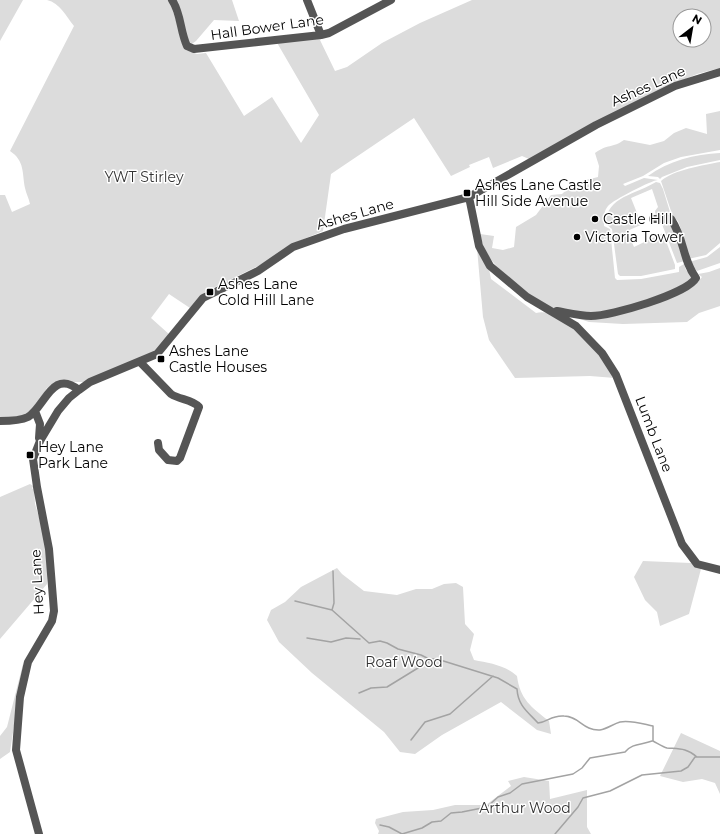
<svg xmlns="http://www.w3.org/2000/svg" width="720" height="834" font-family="Montserrat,sans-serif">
<rect width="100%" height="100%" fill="#fff"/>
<!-- green -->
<path fill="#dcdcdc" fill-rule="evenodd" d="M0 0H23L0 41Z
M47 0H169L186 50 197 54 206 53 244 116 272 97 301 143 319 115 276 41 319 38 335 71 347 67 382 43 420 23 472 0H720V68L697 74 672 85 529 159 522 156 493 168 489 157 469 165 470 167 451 176 414 118 331 174 323 231 292 244 262 264 205 292 190 308 169 294 151 318 170 335 157 350 140 359 86 382H55L47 388 33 410 27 415 0 420V195H5L12 212 30 204C29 199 26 193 25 188 22 173 25 161 10 151L74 26C66 16 60 3 47 0ZM680 16H704V40H680Z
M174 0H232L239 21 214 20 196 41 189 46Z
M720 111V150L681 157 664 163 643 176 623 184 625 186 644 178 658 180C652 180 613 200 608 206 603 212 604 219 604 226L610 229 615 278 617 280 641 279 679 272V267L684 264 686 270 693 276 691 281C649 303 597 322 550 307 536 302 523 290 512 281 496 266 485 257 480 234L494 236 492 248 503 250 514 247 516 227 536 215 551 195 562 194 574 183 598 177 599 166 595 153C607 144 613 148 624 140L650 145 664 141 674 133 686 128 707 134 706 114Z
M720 153V160L687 167 662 177 660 179 658 177 648 176C668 161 695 154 720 153Z
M720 162V243L706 255 688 259 681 229 678 221 673 217 661 181C673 170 704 165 720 162Z
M656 182 660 183 663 189 685 261 677 263 660 219 656 216 655 211 658 207 652 189 631 198 639 218H644L643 224 627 231 634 247 663 233 675 265V269L641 276H620L618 274 612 229 606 224C605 197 637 194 656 182Z
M720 247V263L697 271 689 262 707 257Z
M477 248 489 269 491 279 536 313C566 306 601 357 615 378L590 376 515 378 489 340 483 317Z
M720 268V306L699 313 687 322 623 324 589 322 580 319 667 299 694 286 702 277 698 274 709 272Z
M30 484 33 486 32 489 34 488 35 504 43 530 48 570 47 584 0 639V497Z
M643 561 691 563 701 569 689 614 660 626 657 612 645 600 634 577Z
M337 568 342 574 364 591 397 595 416 589H432L444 584 456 583 463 587 465 624 474 634 470 650 474 660C489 663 505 665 517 676 520 699 531 707 549 721L551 734 537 730 501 702 442 735 415 754 400 752 384 732 312 673 279 642 267 620 271 610 285 602 301 587Z
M24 660 10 752 0 759V736L7 727Z
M681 733 720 751V794L715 783 702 779 683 782 660 776Z
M524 777 549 781 550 799 587 790V827L591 834H378L379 831 375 823 376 819 403 812 433 810 455 805H486L511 786 508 781Z"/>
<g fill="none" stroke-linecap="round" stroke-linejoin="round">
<!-- stream -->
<path stroke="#a3a3a3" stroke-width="1.5" d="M333 571 334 603 332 610 369 643 380 641 387 643 398 649 421 655 429 659H437L498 678 517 689C518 706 528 712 538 723 548 722 551 715 564 716 579 716 583 731 600 730 607 729 613 724 620 722 631 720 643 724 653 726V741C657 743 663 747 667 748 679 749 687 748 697 757H720
M295 601 332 610
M307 638 331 642 346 638 360 639
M359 693 371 688 387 687 431 660
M411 740 425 722 450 714 493 676
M380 825 389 827 402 834 422 828 432 822 441 821 451 813 462 812 487 807 498 797 510 793 522 784 573 774 582 768 590 758 625 752C632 743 642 745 652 741
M555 834 578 807 583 798 610 791 642 775 681 771 688 767 695 757H697"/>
<!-- minor -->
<path stroke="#555" stroke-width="8" d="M172 0C181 13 180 31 187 46L194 49 321 35 329 33 391 0
M307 0 321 35
M469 197 479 246 490 266 527 297 576 326 602 353 616 375 682 544 697 564 720 570
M557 311C568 313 580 316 591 316 611 316 687 294 696 278 682 259 685 240 671 219H653
M140 362 171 394C180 400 192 399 199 407L180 458 177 461 168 460 159 450 158 443
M35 411 40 424 39 438 40 441
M0 421C9 421 20 421 28 417 45 407 52 368 79 390
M39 834 16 750 20 697 28 662 52 621 54 611 49 549 37 487 33 459 40 441 58 411 69 398 79 390 90 382 157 354 203 298 258 271 293 247 344 229 469 197 596 125 675 86 720 72"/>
</g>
<!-- markers -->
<g fill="#000" stroke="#fff" stroke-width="1.5">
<rect x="463" y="189" width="8" height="8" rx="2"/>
<circle cx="595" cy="219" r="4"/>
<circle cx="577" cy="237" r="4"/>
<rect x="206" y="288" width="8" height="8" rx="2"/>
<rect x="157" y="355" width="8" height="8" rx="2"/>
<rect x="26" y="451" width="8" height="8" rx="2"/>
</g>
<g text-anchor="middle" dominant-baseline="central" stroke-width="3" stroke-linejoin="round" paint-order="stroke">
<!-- street labels -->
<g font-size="14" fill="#000" stroke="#fff">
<text transform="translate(267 27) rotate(-8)">Hall Bower Lane</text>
<text transform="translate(648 86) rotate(-24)">Ashes Lane</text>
<text transform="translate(355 214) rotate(-16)">Ashes Lane</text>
<text transform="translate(654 434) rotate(69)">Lumb Lane</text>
<text transform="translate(37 582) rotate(-93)">Hey Lane</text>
</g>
<!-- park labels -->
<g font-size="14" fill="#333" stroke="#fff">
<text x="144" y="177">YWT Stirley</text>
<text x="404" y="662">Roaf Wood</text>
<text x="525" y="808">Arthur Wood</text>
</g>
<!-- poi labels -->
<g font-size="14" fill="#000" stroke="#fff" text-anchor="start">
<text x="475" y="185">Ashes Lane Castle<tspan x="475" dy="16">Hill Side Avenue</tspan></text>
<text x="603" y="219">Castle Hill</text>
<text x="585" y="237">Victoria Tower</text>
<text x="218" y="284">Ashes Lane<tspan x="218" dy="16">Cold Hill Lane</tspan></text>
<text x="169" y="351">Ashes Lane<tspan x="169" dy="16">Castle Houses</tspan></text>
<text x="38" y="447">Hey Lane<tspan x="38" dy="16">Park Lane</tspan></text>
</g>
</g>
<!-- north arrow -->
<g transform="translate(692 28) rotate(31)"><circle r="19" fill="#ffffff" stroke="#999999"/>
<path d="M0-3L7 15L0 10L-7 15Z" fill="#000000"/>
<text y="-6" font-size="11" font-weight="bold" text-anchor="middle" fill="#000000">N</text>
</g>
</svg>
